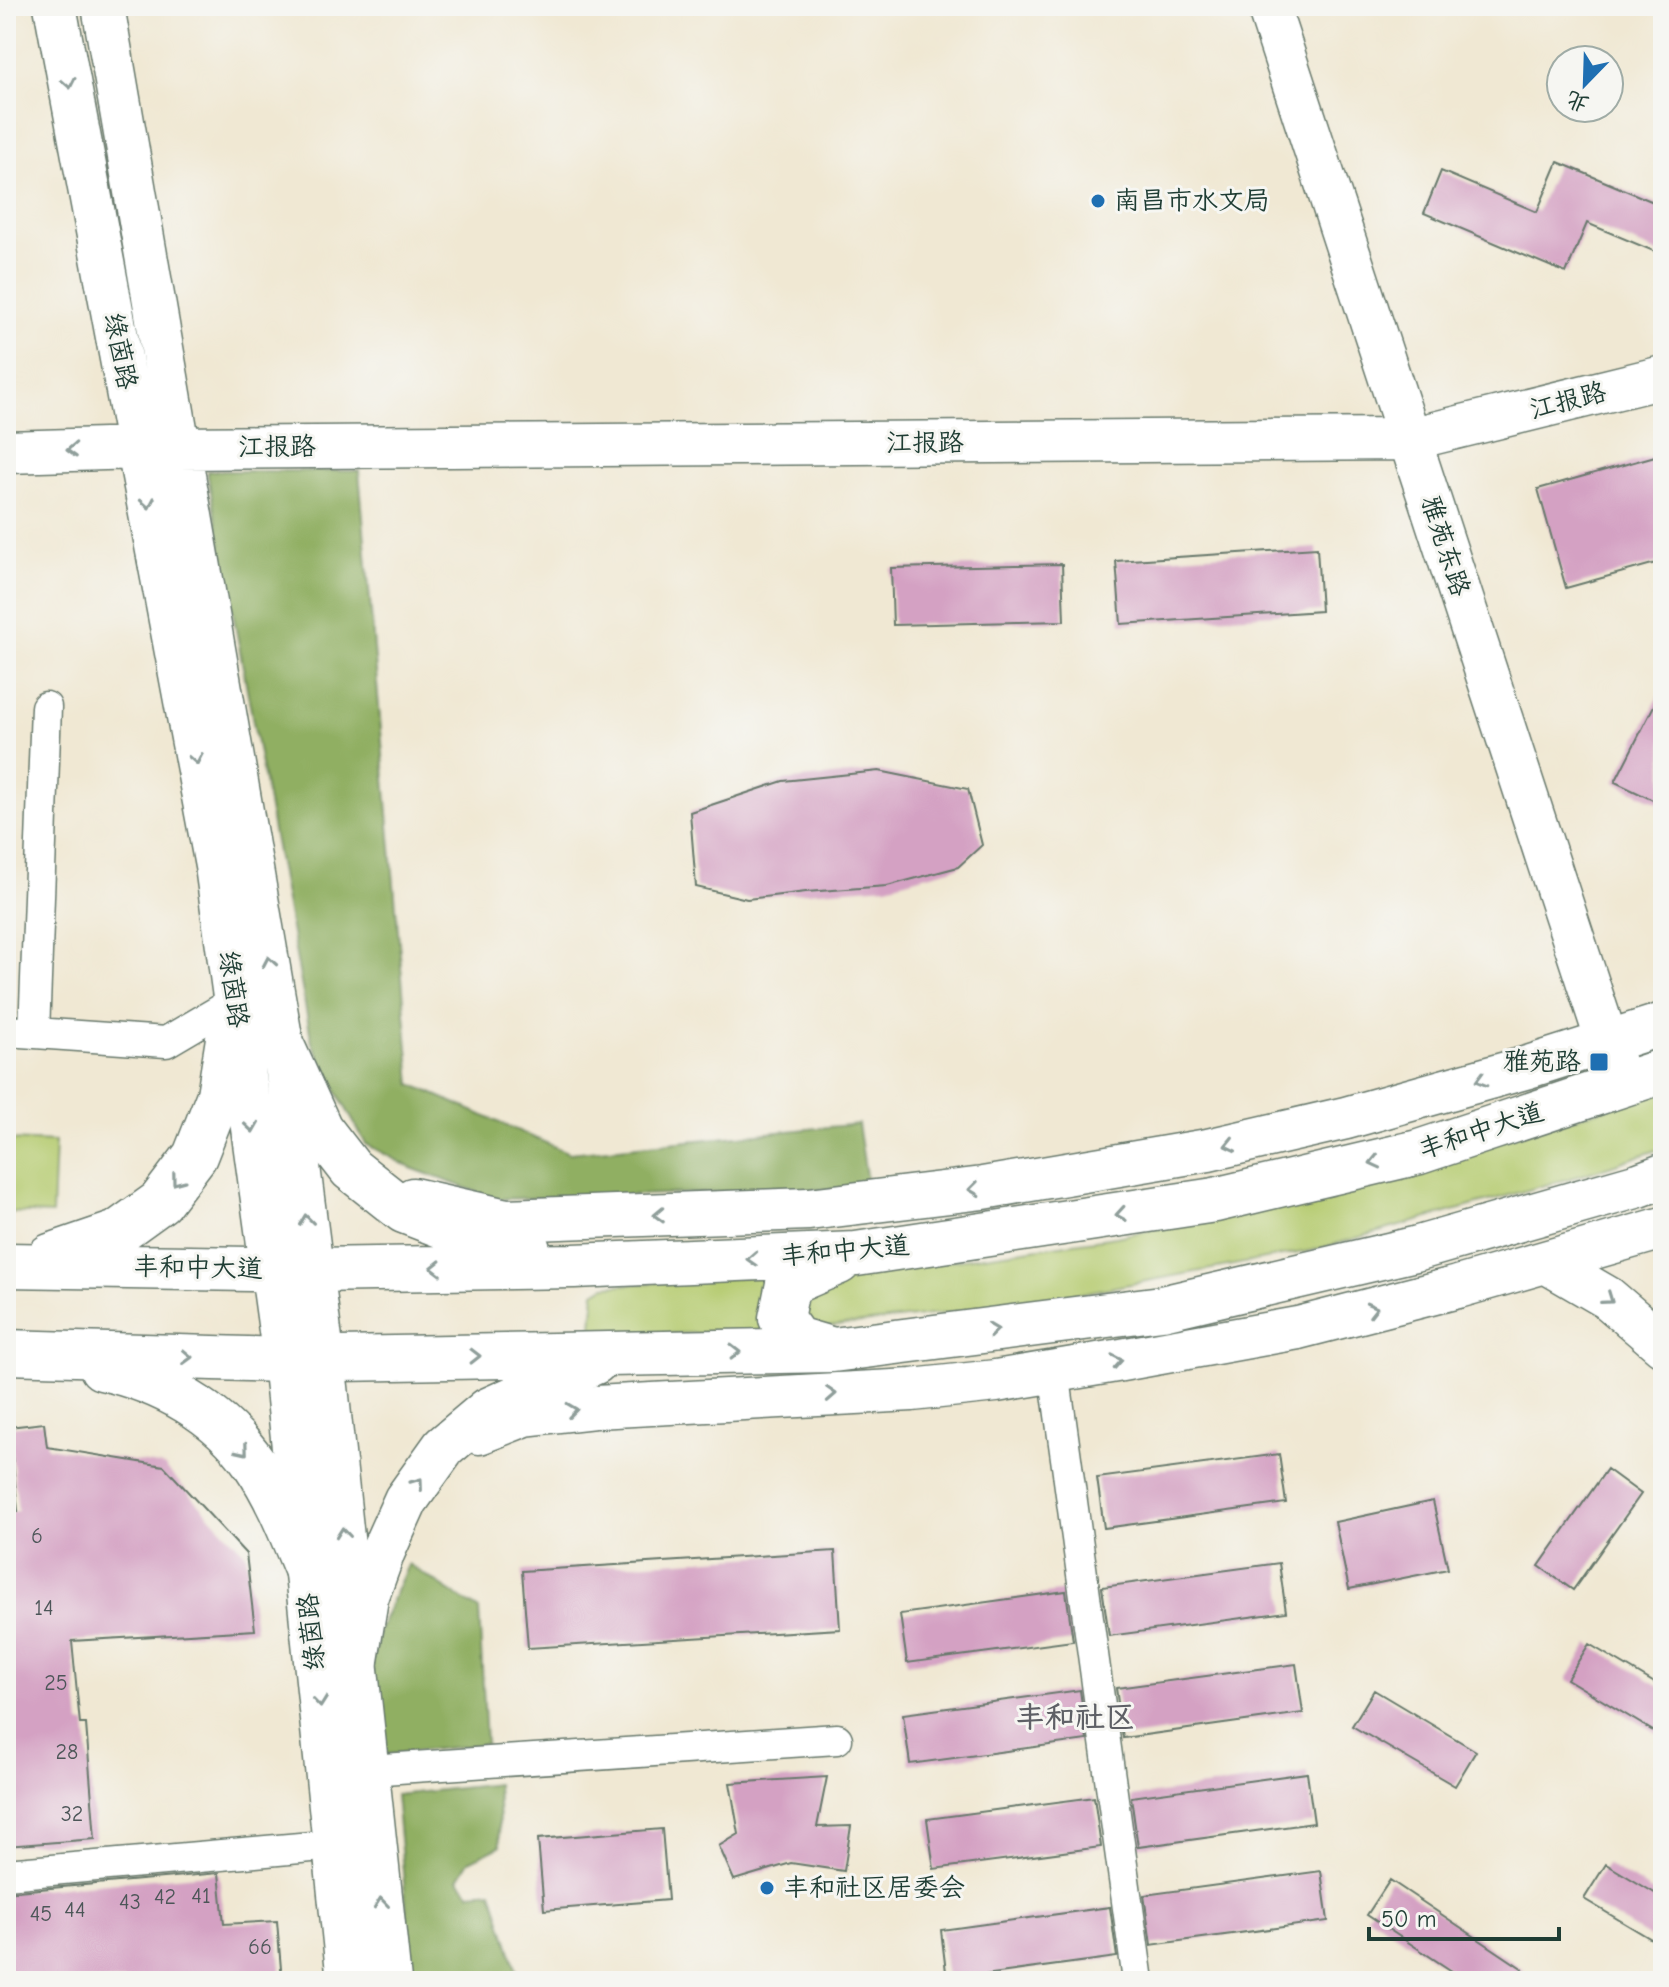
<svg xmlns="http://www.w3.org/2000/svg" width="1669" height="1987" font-family="'Comic Neue','LXGW WenKai TC',sans-serif">
<rect width="100%" height="100%" fill="#f6f6f2"/>
<filter id="ink" filterUnits="userSpaceOnUse"><feTurbulence type="fractalNoise" baseFrequency=".0125" numOctaves="2"/><feDisplacementMap in="SourceGraphic" scale="16" xChannelSelector="R" yChannelSelector="G"/><feConvolveMatrix kernelMatrix="1 2 1 2 8 2 1 2 1" color-interpolation-filters="sRGB"/></filter>
<filter id="wash" filterUnits="userSpaceOnUse"><feTurbulence type="fractalNoise" baseFrequency=".006" numOctaves="4" result="noise"/><feDisplacementMap in="SourceGraphic" scale="32" xChannelSelector="R" yChannelSelector="G"/><feGaussianBlur stdDeviation="1.8" result="paint"/><feColorMatrix in="noise" values="0 0 0 0 0 0 0 0 0 0 0 0 0 0 0 0 0 1.4 0 .05"/><feComposite in="paint" operator="in"/></filter>
<g filter="url(#wash)">
<rect width="100%" height="100%" fill="#f0e8d3"/>
<!-- green -->
<path fill="#b5cb70" stroke="#6a8452" stroke-width="2" d="M1663 1091V1148L1585 1174 1314 1250 1017 1305 793 1331 603 1335 592 1327 595 1292 605 1286 935 1263 1116 1237 1330 1192Z
M6 1140 55 1142 52 1214 6 1212Z"/>
<!-- forest -->
<path fill="#90af62" stroke="#58764b" stroke-width="2" d="M207 471H359L411 1084 569 1153 858 1124 868 1188 496 1199 411 1168 366 1144 338 1094 312 1043Z
M408 1564 479 1610 486 1744 381 1755 372 1664 379 1630Z
M497 1784 500 1846 469 1861 458 1879 470 1893 492 1891 517 1972 516 1981H413L396 1795Z"/>
<g id="blocks">
<!-- building -->
<path fill="#d4a1c3" d="M1558 162 1663 206V255L1587 223 1566 273 1424 213 1441 171 1537 212Z
M1655 456 1663 486V561L1566 588 1538 489Z
M1317 548 1321 611 1121 624 1116 561Z
M1062 564 1064 621 893 625 891 568Z
M1663 688V805L1615 782Z
M879 771 968 789 982 845 958 867 887 886 806 892 747 899 696 887 690 812 783 781Z
M44 1423 47 1447 164 1466 246 1554 255 1630 72 1641 80 1724H86L95 1839 6 1846V1512L18 1511 9 1427Z
M1279 1454 1286 1503 1104 1528 1097 1478Z
M1607 1469 1641 1494 1573 1590 1539 1566Z
M1433 1501 1448 1569 1349 1589 1335 1522Z
M835 1551 840 1629 528 1648 522 1571Z
M1279 1563 1286 1612 1109 1636 1102 1587Z
M1066 1591 1073 1641 907 1663 900 1614Z
M1589 1644 1663 1688V1737L1567 1679Z
M1296 1664 1303 1713 1123 1738 1116 1688Z
M1080 1690 1087 1740 910 1764 903 1714Z
M1374 1690 1476 1751 1455 1786 1352 1726Z
M1307 1773 1314 1823 1138 1847 1131 1797Z
M827 1777 817 1827 851 1826 844 1871 791 1863 734 1880 719 1846 739 1834 730 1783Z
M1094 1797 1101 1847 934 1869 927 1819Z
M662 1829 668 1900 544 1910 538 1839Z
M1606 1864 1663 1898V1946L1584 1899Z
M1321 1871 1328 1921 1151 1945 1144 1895Z
M219 1873 224 1924 277 1921 282 1981H6V1892Z
M1390 1880 1523 1969 1515 1981H1467L1367 1915Z
M1110 1907 1117 1957 947 1980 941 1930Z"/>
</g>
</g>
<g filter="url(#ink)">
<use href="#blocks" fill-opacity="0" stroke="#68796c" stroke-width="2"/>
<g fill="none" stroke-linecap="round" stroke-linejoin="round">
<defs>
<path id="street" d="M6 1031 166 1042 234 1002
M34 1033 46 707
M1054 1371 1138 1981
M368 1770 837 1739
M6 1874 334 1845"/>
<path id="secondary" d="M55 6 216 866 284 1360 348 1981
M103 6 287 1072 327 1387 390 1981
M1268 6 1616 1069
M179 448 1410 439 1663 377
M6 452 138 448
M413 1199 506 1220 809 1209 983 1188 1208 1150 1346 1118 1528 1067 1663 1024
M1546 1262 1608 1298 1663 1345
M479 1433 525 1415 596 1407 912 1390 996 1381 1116 1361 1298 1328 1458 1287 1663 1228"/>
<path id="primary" d="M284 1050 320 1129 351 1169 404 1211 479 1240 528 1249
M50 1256 117 1233 160 1202 195 1156 219 1095 234 1002
M6 1265 313 1270 574 1266 856 1254 1215 1200 1419 1152 1663 1071
M830 1349 796 1339 781 1318 788 1284 839 1262
M6 1352 284 1360 833 1350 1162 1308 1415 1249 1639 1185 1663 1176
M102 1368C162 1381 219 1412 255 1464 277 1496 291 1533 306 1569
M356 1660 366 1598 383 1551 406 1500 444 1447 488 1410 595 1362"/>
</defs>
<!-- street casing -->
<use href="#street" stroke="#68796c" stroke-width="33"/>
<!-- secondary casing -->
<use href="#secondary" stroke="#68796c" stroke-width="45"/>
<!-- primary casing -->
<use href="#primary" stroke="#68796c" stroke-width="47"/>
<!-- street -->
<use href="#street" stroke="#fff" stroke-width="30"/>
<!-- secondary -->
<use href="#secondary" stroke="#fff" stroke-width="42"/>
<!-- primary -->
<use href="#primary" stroke="#fff" stroke-width="44"/>
</g>
<!-- one-way arrows -->
<defs><path id="oneway-chevron" d="M-2-3.5L2.5 0L-2 3.5" fill="none" stroke-width="1.6" stroke-linecap="round" stroke-linejoin="round" transform="scale(2)"/></defs>
<g stroke="#8f9e9a">
<use href="#oneway-chevron" transform="translate(69 83) rotate(79)"/>
<use href="#oneway-chevron" transform="translate(72 450) rotate(178)"/>
<use href="#oneway-chevron" transform="translate(148 503) rotate(80)"/>
<use href="#oneway-chevron" transform="translate(196 759) rotate(79)"/>
<use href="#oneway-chevron" transform="translate(269 962) rotate(-100)"/>
<use href="#oneway-chevron" transform="translate(1481 1080) rotate(164)"/>
<use href="#oneway-chevron" transform="translate(252 1127) rotate(82)"/>
<use href="#oneway-chevron" transform="translate(1230 1145) rotate(167)"/>
<use href="#oneway-chevron" transform="translate(1375 1162) rotate(167)"/>
<use href="#oneway-chevron" transform="translate(177 1180) rotate(127)"/>
<use href="#oneway-chevron" transform="translate(974 1189) rotate(173)"/>
<use href="#oneway-chevron" transform="translate(1121 1214) rotate(171)"/>
<use href="#oneway-chevron" transform="translate(659 1215) rotate(178)"/>
<use href="#oneway-chevron" transform="translate(306 1220) rotate(-97)"/>
<use href="#oneway-chevron" transform="translate(752 1259) rotate(177)"/>
<use href="#oneway-chevron" transform="translate(436 1268) rotate(179)"/>
<use href="#oneway-chevron" transform="translate(1608 1299) rotate(35)"/>
<use href="#oneway-chevron" transform="translate(1372 1309) rotate(-14)"/>
<use href="#oneway-chevron" transform="translate(993 1330) rotate(-7)"/>
<use href="#oneway-chevron" transform="translate(735 1352) rotate(-1)"/>
<use href="#oneway-chevron" transform="translate(475 1356) rotate(-1)"/>
<use href="#oneway-chevron" transform="translate(187 1357) rotate(2)"/>
<use href="#oneway-chevron" transform="translate(1117 1361) rotate(-10)"/>
<use href="#oneway-chevron" transform="translate(831 1394) rotate(-3)"/>
<use href="#oneway-chevron" transform="translate(572 1410) rotate(-7)"/>
<use href="#oneway-chevron" transform="translate(243 1450) rotate(50)"/>
<use href="#oneway-chevron" transform="translate(418 1483) rotate(-54)"/>
<use href="#oneway-chevron" transform="translate(343 1533) rotate(-96)"/>
<use href="#oneway-chevron" transform="translate(320 1702) rotate(84)"/>
<use href="#oneway-chevron" transform="translate(381 1903) rotate(-96)"/>
</g>
</g>
<!-- markers -->
<g fill="#1f6fb2" stroke="#f6f6f2" stroke-width="3">
<circle cx="1098" cy="201" r="8"/>
<rect x="1589" y="1052" width="20" height="20" rx="4"/>
<circle cx="767" cy="1888" r="8"/>
</g>
<g text-anchor="middle" dominant-baseline="central" stroke-width="6" stroke-linejoin="round" paint-order="stroke">
<!-- number labels -->
<g font-size="22" fill="#4c5658">
<text x="37" y="1536">6</text>
<text x="44" y="1608">14</text>
<text x="56" y="1683">25</text>
<text x="67" y="1752">28</text>
<text x="72" y="1814">32</text>
<text x="201" y="1896">41</text>
<text x="165" y="1897">42</text>
<text x="130" y="1902">43</text>
<text x="75" y="1910">44</text>
<text x="41" y="1914">45</text>
<text x="260" y="1947">66</text>
</g>
<!-- poi labels -->
<g font-size="26" fill="#1f3d34" stroke="#f6f6f2" text-anchor="start">
<text x="1114" y="201">南昌市水文局</text>
<text x="1581" y="1062" text-anchor="end">雅苑路</text>
<text x="783" y="1888">丰和社区居委会</text>
</g>
<!-- street labels -->
<g font-size="26" fill="#1f3d34" stroke="#f6f6f2">
<text transform="translate(120 351) rotate(79)">绿茵路</text>
<text transform="translate(1568 401) rotate(-14)">江报路</text>
<text x="925" y="443">江报路</text>
<text x="277" y="447">江报路</text>
<text transform="translate(1445 546) rotate(72)">雅苑东路</text>
<text transform="translate(233 989) rotate(82)">绿茵路</text>
<text transform="translate(1481 1131) rotate(-18)">丰和中大道</text>
<text transform="translate(845 1251) rotate(-5)">丰和中大道</text>
<text transform="translate(198 1268) rotate(1)">丰和中大道</text>
<text transform="translate(312 1632) rotate(-96)">绿茵路</text>
</g>
<!-- quarter labels -->
<g font-size="30" font-weight="bold" fill="#5e6066" stroke="#f6f6f2">
<text x="1075" y="1717">丰和社区</text>
</g>
</g>
<!-- margin -->
<rect width="1669" height="1987" fill="none" stroke="#f6f6f2" stroke-width="32"/>
<!-- north arrow -->
<g transform="translate(1585 84) rotate(203)"><circle r="38" fill="#f6f6f2" stroke="#a0aca6" stroke-width="2"/>
<path d="M0-6L14 30L0 20L-14 30Z" fill="#1f6fb2"/>
<text y="-12" font-size="22" font-weight="bold" text-anchor="middle" fill="#1f3d34">北</text>
</g>
<!-- scale -->
<path d="M1369 1927v12h190v-12" fill="none" stroke="#1f3d34" stroke-width="4"/>
<text x="1381" y="1927" font-size="24" fill="#1f3d34" stroke="#f6f6f2" stroke-width="6" paint-order="stroke">50 m</text>
</svg>
